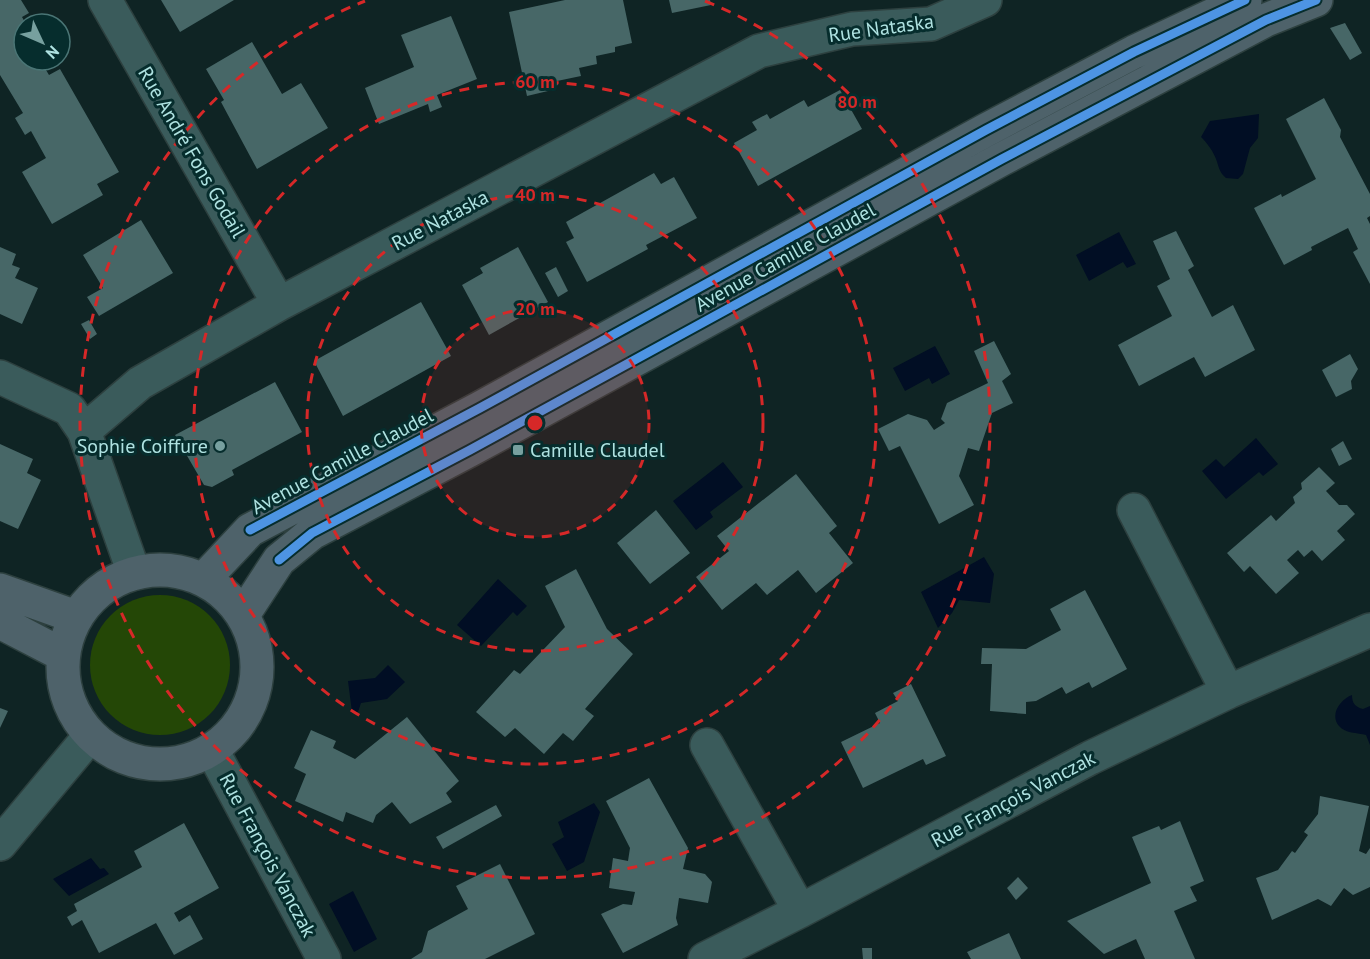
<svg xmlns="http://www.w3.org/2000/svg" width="1370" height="959" font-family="'PT Sans',sans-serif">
<rect width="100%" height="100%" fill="#0f2424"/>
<!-- green -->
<path fill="#244706" d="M90 665a70 70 0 1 1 140 0a70 70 0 1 1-140 0Z"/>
<!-- water -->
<path fill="#010e24" d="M1259 114 1258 138 1250 148 1243 174 1238 179 1226 178C1219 172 1219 167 1216 159 1213 151 1207 143 1201 137L1210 121Z
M1119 232 1136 264 1127 268 1123 262 1089 281 1076 255Z
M935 346 950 374 932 384 929 378 905 391 893 368Z
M1256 438 1278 464 1263 476 1259 472 1226 499 1202 471 1216 459 1224 467Z
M723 462 743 487 710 512 713 517 696 530 673 501Z
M984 557 994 574 990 603 959 600 952 613 938 628 921 592Z
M498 579 527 606 517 616 513 612 481 646 457 625Z
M388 665 405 682 387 699 361 703 358 712H352L348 681 375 678Z
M1352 695C1352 703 1355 707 1363 709L1370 706V745L1366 735C1358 733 1344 733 1339 726 1329 714 1341 699 1352 695Z
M594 803 600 812 584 862 567 871 552 844 564 837 558 822Z
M91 858 100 869 104 868 109 874 69 896 53 879Z
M353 891 377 939 354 952 329 904Z"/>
<!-- building -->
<path fill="#476767" d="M0 0H21L29 13 22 17 26 24H24V60H40L49 75 60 69 119 172 97 184 103 195 52 224 22 172 46 158 31 131 25 135 15 118 23 113 0 75Z
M161 0H234L180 32Z
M565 0H623L632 43 615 47V52L596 56 597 64 579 68 581 76 557 81 558 85 547 88 548 91 527 96 509 12Z
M669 0H710L711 5 672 13Z
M451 16 477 79 437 95 442 107 430 112 428 104 379 124 365 88 414 67 401 35Z
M1345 23 1362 53 1350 60 1330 28Z
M252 42 282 94 301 83 328 128 257 169 221 102 224 100 206 69Z
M840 90 862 129 758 186 734 143 757 130 752 122 767 114 770 119 804 100 808 107Z
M1324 98 1341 130 1340 137 1370 194V216L1367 218 1370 224V284L1353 252 1358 249 1348 228 1311 247 1312 250 1284 265 1254 208 1281 194 1282 197 1316 179 1286 119Z
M654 173 661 184 674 177 697 218 646 245 648 249 587 282 566 242 574 238 566 222Z
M141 220 173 273 99 316 87 297 103 288 83 255Z
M1176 231 1194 266 1188 270 1212 317 1233 305 1255 350 1205 377 1194 357 1139 386 1118 345 1172 316 1157 286 1170 279 1153 241Z
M0 247 16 254 12 265 20 268 15 278 38 288 22 324 0 314Z
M518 247 548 302 489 335 462 285 483 273 480 268Z
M556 267 568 291 558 297 545 273Z
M421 302 451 356 343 416 314 361Z
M89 320 97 334 90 339 81 324Z
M994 341 1011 374 1002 381 1013 403 992 413 979 451 968 448 959 476 974 505 939 524 900 446 889 451 878 429 908 414 927 420 934 430 945 423 941 419 947 403 988 383 974 351Z
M1350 354 1358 369 1351 381 1352 389 1336 397 1322 370Z
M275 382 302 432 232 470 234 475 212 487 204 485 175 435Z
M1343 441 1352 459 1339 466 1331 449Z
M0 444 33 459 27 473 41 480 18 529 0 521Z
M1319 467 1335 483 1326 491 1339 505H1347L1355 514 1337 531 1345 540 1322 561 1312 550 1304 557 1298 550 1287 560 1299 573 1276 594 1250 566 1244 572 1227 553 1271 515 1276 521 1295 503 1293 497 1302 489 1301 483Z
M796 474 837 526 829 533 853 563 816 593 798 570 767 595 756 583 722 610 696 577 729 551 717 536Z
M656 510 690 553 650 584 617 543Z
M576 569 607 629 633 654 585 709 594 716 573 741 563 733 544 754 515 728 505 737 476 712 514 670 520 674 565 627 545 586Z
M1085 590 1127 669 1092 688 1089 682 1066 694 1062 687 1036 701 1026 702V714L990 711 992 664H981L982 648 1026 649 1061 630 1050 609Z
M911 684 946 756 926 765 923 759 863 788 841 742 880 723 875 713 898 701 893 693Z
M0 708 8 711 0 728Z
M407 717 459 781 446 793 452 802 410 824 392 802 376 815 373 823 346 812 343 822 295 801 306 774 294 768 311 730 336 741 333 748 355 759Z
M649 778 688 848 683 869 705 874 712 882 708 903 679 898 676 918 678 925 623 953 601 914 623 904 632 905 635 892 609 888 613 858 628 861 630 848 606 801Z
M1320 796 1369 806 1359 851 1366 854 1370 848V887L1353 895 1344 888 1331 906 1318 899 1272 920 1256 878 1278 870 1292 851 1295 853 1308 835 1304 832 1318 814Z
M496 805 502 816 443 849 436 837Z
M1180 821 1204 881 1190 887 1197 901 1174 911 1195 959H1145L1136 939 1104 954 1067 921 1151 883 1132 837 1159 826 1161 830Z
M184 823 219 888 174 913 179 922 190 915 203 939 174 955 156 923 99 953 82 920 72 926 67 917 77 911 74 904 142 867 134 851Z
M500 864 535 934 485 959H411L422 952 428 931 468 909 456 886Z
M1018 877 1028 888 1016 900 1007 888Z
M1009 933 1021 959H971L967 952Z
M862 948H872V959H863Z"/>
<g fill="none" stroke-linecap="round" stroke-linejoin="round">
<defs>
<path id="minor" d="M105 0 279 304
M0 377 69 409 84 431 134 573
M84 431 140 383 279 304 759 51 852 29 931 24 985 0
M1134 510 1228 692
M707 745 800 911
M212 750 324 959
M0 844 90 736
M705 959 800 911 1090 758 1228 692 1370 630"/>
<path id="major" d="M63 667a97 97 0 1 1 194 0a97 97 0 1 1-194 0Z
M204 579 250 530 480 408 986 130 1134 52 1245 0
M0 590 76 617
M243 615 279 560 312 533 470 450 1002 159 1266 20 1316 0
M0 622 63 655"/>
</defs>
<!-- minor casing -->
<use href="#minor" stroke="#2d403f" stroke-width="36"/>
<!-- major casing -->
<use href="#major" stroke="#2d403f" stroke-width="36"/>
<!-- minor -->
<use href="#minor" stroke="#3a5b5b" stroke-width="33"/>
<!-- major -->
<use href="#major" stroke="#4e626a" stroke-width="33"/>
<defs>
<path id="cycleway" d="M250 530 480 408 986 130 1134 52 1245 0
M279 560 312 533 470 450 1002 159 1266 20 1316 0"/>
</defs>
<!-- cycleway casing -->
<use href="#cycleway" stroke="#062d2d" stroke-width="13"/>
<!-- cycleway -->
<use href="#cycleway" stroke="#4d94e3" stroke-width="9"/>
</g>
<!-- distance rings -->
<circle cx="535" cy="423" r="114" fill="#d62828" fill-opacity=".12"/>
<g fill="none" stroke="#d62828" stroke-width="3" stroke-dasharray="10 8">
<circle cx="535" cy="423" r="114"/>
<circle cx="535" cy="423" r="228"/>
<circle cx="535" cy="423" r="341"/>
<path d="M705 1A455 455 0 1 1 365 1"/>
</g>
<!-- markers -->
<g fill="#77a09f" stroke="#062d2d" stroke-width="2">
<circle cx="220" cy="446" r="6"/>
<rect x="512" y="444" width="12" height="12" rx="3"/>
</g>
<g text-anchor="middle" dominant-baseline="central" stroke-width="6" stroke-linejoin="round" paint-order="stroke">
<!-- street labels -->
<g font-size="20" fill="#afe2e1" stroke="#062d2d">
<text transform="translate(881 28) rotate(-8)">Rue Nataska</text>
<text transform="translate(192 152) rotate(60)">Rue André Fons Godail</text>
<text transform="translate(440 220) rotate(-28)">Rue Nataska</text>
<text transform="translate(785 257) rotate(-29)">Avenue Camille Claudel</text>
<text transform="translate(342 461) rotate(-28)">Avenue Camille Claudel</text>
<text transform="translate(1013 799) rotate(-28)">Rue François Vanczak</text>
<text transform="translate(268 855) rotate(62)">Rue François Vanczak</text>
</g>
<!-- poi labels -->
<g font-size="20" fill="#afe2e1" stroke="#062d2d" text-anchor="end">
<text x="208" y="446">Sophie Coiffure</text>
<text x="530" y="450" text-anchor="start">Camille Claudel</text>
</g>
</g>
<circle cx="535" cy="423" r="9" fill="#d62828" stroke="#062d2d" stroke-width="3"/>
<g font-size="18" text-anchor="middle" font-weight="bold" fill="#d62828" stroke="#062d2d" stroke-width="6" stroke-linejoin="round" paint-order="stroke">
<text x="535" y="88">60 m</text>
<text x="857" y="108">80 m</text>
<text x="535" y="201">40 m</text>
<text x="535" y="315">20 m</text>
</g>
<!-- north arrow -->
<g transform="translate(42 42) rotate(134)"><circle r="28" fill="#062d2d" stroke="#4a7575" stroke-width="1.5"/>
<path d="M0-4.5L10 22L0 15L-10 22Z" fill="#77a09f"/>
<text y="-9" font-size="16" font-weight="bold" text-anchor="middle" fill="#afe2e1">N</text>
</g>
</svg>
